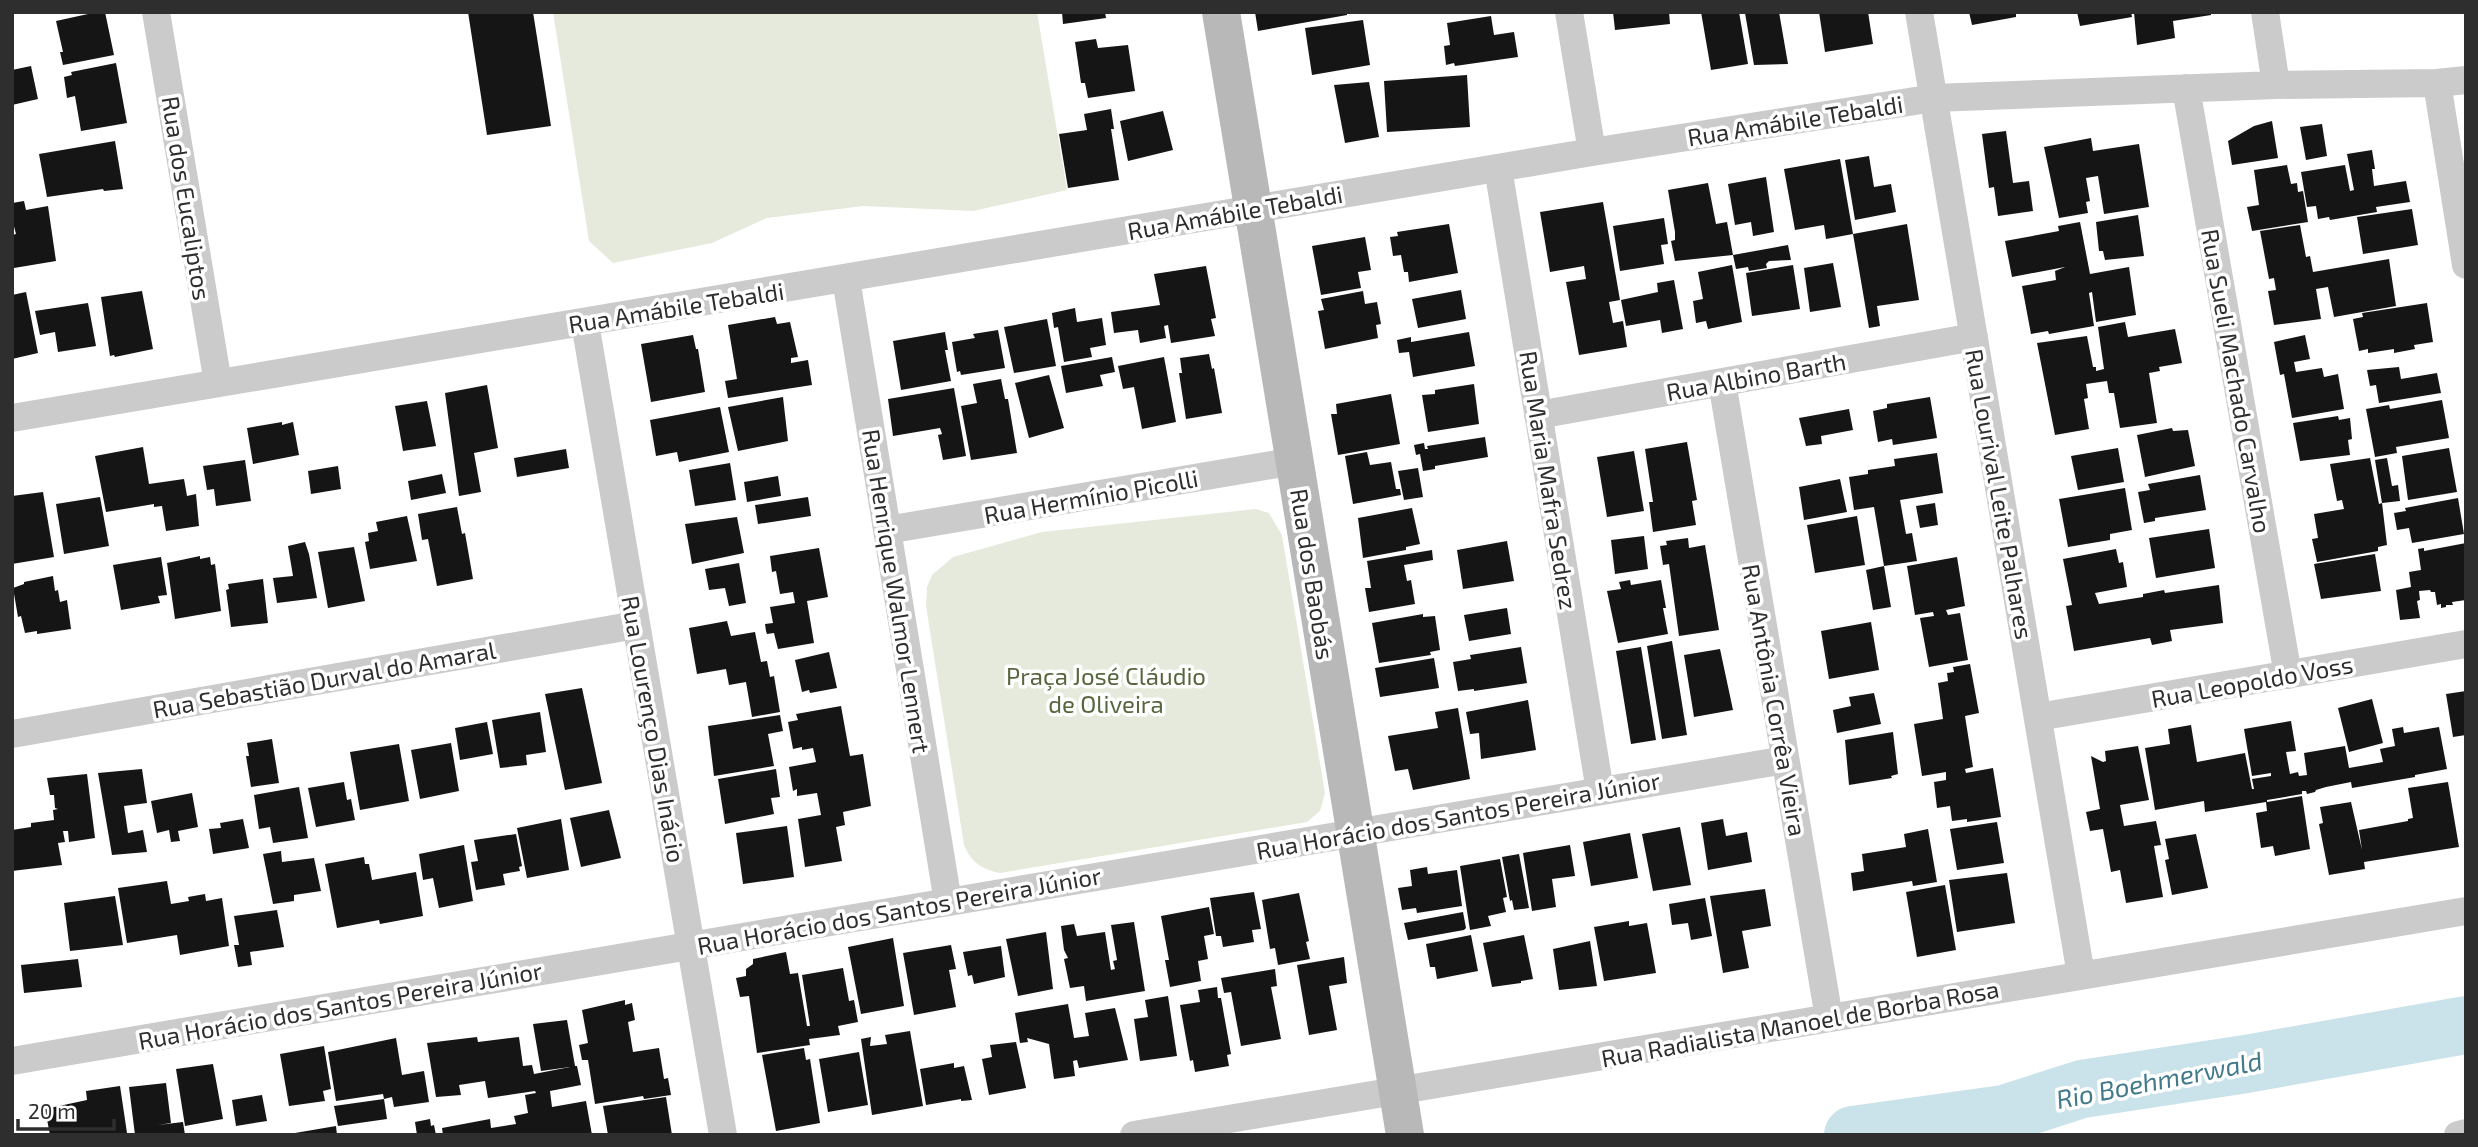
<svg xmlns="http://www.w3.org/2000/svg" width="2478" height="1147" font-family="'Exo 2',sans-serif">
<rect width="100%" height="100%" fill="#fff"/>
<!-- green -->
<path fill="#e6eadc" d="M553 12H1037L1067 190 973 211 863 206 767 218 712 243 613 263 589 241Z
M1256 509 1269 513 1282 535 1325 793 1320 811 1307 822 1000 873C981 869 972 863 964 845L926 606 927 587 932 575 953 557 1042 532Z"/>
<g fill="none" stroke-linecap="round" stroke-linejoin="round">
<!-- river -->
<path stroke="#cae2e9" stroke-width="58" d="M1853 1135 2004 1114 2082 1089 2246 1064 2466 1025"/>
</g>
<!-- building -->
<path fill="#151515" d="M97 12H105L114 55 63 65 60 52H63L56 21Z
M468 12H533L551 126 487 135Z
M1062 12H1105L1106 18 1063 24Z
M1255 12H1347V15L1258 31Z
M1613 12H1669L1670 24 1615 30Z
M1701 12H1739L1748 64 1711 70Z
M1779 12 1788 64 1754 65 1745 13Z
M1819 12H1868L1873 44 1825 52Z
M1969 12H2016V17L1972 25Z
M2077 12H2131L2132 17 2080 26Z
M2134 12H2211V15L2173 21 2175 38 2137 45Z
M1491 16 1494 35 1514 32 1518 57 1455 66 1454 63 1446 65 1444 46 1450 45 1447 23Z
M1363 20 1370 65 1312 75 1305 28Z
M1096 39 1098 48 1128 45 1135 91 1088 98 1085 83H1081L1075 42Z
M116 63 127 123 81 131 75 96 67 98 64 77 72 75 71 72Z
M31 66 38 99 12 105V70Z
M1467 75 1470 127 1387 132 1384 81Z
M1369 82 1379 137 1345 143 1334 85Z
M1111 109 1114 129H1111L1119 180 1068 188 1059 134 1087 130 1084 114Z
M1163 111 1173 150 1128 161 1120 121Z
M2272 121 2278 158 2232 165 2228 141 2254 126Z
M2322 124 2327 156 2306 160 2300 127Z
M2006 131 2013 183 2029 181 2033 211 1998 216 1994 187 1989 188 1982 134Z
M2091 138 2093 151 2139 144 2149 207 2104 214 2098 176 2086 178 2090 201 2086 202 2088 213 2059 218 2044 147Z
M115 141 123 189 104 191 103 189 47 197 39 154Z
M2372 150 2375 169H2372L2374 186 2406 181 2410 202 2376 207 2377 212 2330 220 2329 217 2318 219 2316 206 2307 207 2301 172 2345 165 2350 191 2354 190 2347 154Z
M1869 156 1874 187 1891 184 1896 212 1855 220 1845 160Z
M1840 159 1853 234 1826 239 1824 225 1795 230 1784 169Z
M2287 165 2291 184 2297 183 2298 192 2303 191 2308 222 2252 231 2247 207 2259 205 2254 170Z
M1766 177 1774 232 1753 236 1751 222 1735 225 1728 184Z
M1708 183 1716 224 1727 222 1733 255 1675 261 1671 241 1675 240V232L1668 190Z
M24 201 26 210 48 206 56 261 14 268 12 235 16 234 12 219V203Z
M1603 202 1620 300 1609 302 1613 323 1623 321 1627 347 1579 355 1566 282 1586 279 1584 266 1550 272 1540 212Z
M2412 209 2418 245 2363 254 2357 217Z
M2138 215 2144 256 2105 260 2103 251H2099L2096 222Z
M1664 218 1668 244 1661 245 1664 264 1620 271 1613 226Z
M2080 222 2090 274 2129 267 2136 315 2096 322 2092 292 2089 293 2094 326 2049 334 2048 331 2031 334 2022 286 2056 280 2055 271 2065 267 2012 277 2005 241 2059 231 2058 226Z
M1449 224 1458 273 1409 282 1408 272H1404L1401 255 1393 256 1390 237 1398 236 1397 232Z
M1907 224 1919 300 1877 306 1880 326 1869 328 1853 234Z
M2300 225 2306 257 2310 256 2313 272 2389 259 2396 306 2334 317 2328 287 2316 289 2321 319 2274 325 2268 291 2276 290 2274 278 2269 279 2260 231Z
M1365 237 1371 270 1358 272 1361 288 1321 295 1312 246Z
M1788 245 1791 260 1769 261 1766 264 1767 268 1749 271 1748 267 1736 269 1733 255Z
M1833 263 1841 307 1810 312 1804 268Z
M1732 265 1742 322 1708 329 1706 321 1696 323 1693 301 1703 299 1698 272Z
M1793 265 1800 309 1752 316 1746 273Z
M1206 266 1216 318 1211 319 1215 336 1171 343 1168 325 1164 326 1166 338 1140 343 1138 330 1114 333 1111 312 1160 305 1154 274Z
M1674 280 1683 329 1662 333 1660 320 1626 326 1621 300 1658 292 1657 283Z
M1461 290 1466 319 1418 328 1412 299Z
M142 291 153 349 115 357 114 355 110 356 101 297Z
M1363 291 1365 304 1377 302 1381 324 1376 325 1378 338 1325 349 1318 311 1324 310 1321 299Z
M26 292 38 353 12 359V295Z
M88 303 96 346 58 352 55 332 40 335 35 311Z
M2427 303 2433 342 2414 345 2415 349 2394 353V349L2368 353V349L2359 351 2353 319 2363 317 2362 313Z
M1075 308 1077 322 1102 318 1106 345 1090 348 1092 357 1064 362 1058 327 1054 328 1052 313Z
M775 317 777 324 790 322 798 357 791 358V363L808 360 812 385 728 398 725 381 737 379 728 325Z
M1047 319 1056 366 1014 373 1004 327Z
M2125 322 2128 337 2175 329 2182 363 2159 367 2160 371 2149 373 2157 423 2120 428 2114 393H2109L2107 381 2086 384 2088 398 2084 399 2089 429 2055 435 2037 343 2087 336 2093 367H2096V371L2104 369 2098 327Z
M998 330 1005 368 961 375 960 371 957 372 952 342 975 338 973 334Z
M945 332 948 350H945L951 381 901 390 893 341Z
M1469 332 1475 366 1413 377 1409 352 1399 353 1397 340 1411 337V342Z
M693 335 696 349H698L705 392 651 402 641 344Z
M2305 335 2310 359 2294 362 2296 372 2322 368 2324 377 2338 374 2344 409 2292 418 2284 374 2280 375 2274 342Z
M1209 354 1212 369 1214 368 1222 413 1186 419 1179 373H1182L1180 358Z
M1112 357 1115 372 1100 375 1103 386 1066 393 1061 366Z
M1164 357 1176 422 1142 429 1134 387 1123 389 1118 366Z
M2399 367 2401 379 2437 373 2441 393 2379 403 2376 385 2370 386 2367 370Z
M1049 375 1064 428 1029 438 1015 383Z
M1001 379 1005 399H1008L1017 453 971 460 961 406 977 403 973 384Z
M1474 384 1479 424 1428 432 1422 395 1435 394V390Z
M487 385 498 448 474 453 481 492 459 496 445 393Z
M954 388 966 456 943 460 938 435 942 434 940 428 893 436 888 399Z
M1391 394 1400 444 1338 455 1331 414H1337L1336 404Z
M783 397 788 441 738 451 728 407Z
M1930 397 1937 438 1893 445 1892 439 1878 442 1873 411 1887 408V404Z
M2442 400 2449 438 2396 447 2397 453 2375 457 2366 409 2389 405 2390 409Z
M427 401 436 446 403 451 395 406Z
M720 407 729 452 679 462 677 452 656 456 650 420Z
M1849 409 1853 430 1821 436 1822 444 1806 446 1799 418Z
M2338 416 2339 420 2350 418 2352 439 2348 440 2350 455 2300 461 2293 423Z
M282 422V425L293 422 299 455 253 464 247 428Z
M2172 428 2173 431 2188 430 2195 466 2145 477 2137 435Z
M1485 437 1488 457 1435 466V469L1423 471 1420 454 1416 455 1414 445 1424 443 1425 449H1428L1427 446Z
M1687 442 1697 500 1692 501 1696 525 1653 532 1649 502H1653L1645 449Z
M143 447 149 484 184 479 187 496 196 494 199 526 166 531 162 506 154 507V504L106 512 95 456Z
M2118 448 2124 482 2078 490 2071 456Z
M2449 448 2457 492 2408 500 2402 456Z
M566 449 569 468 517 477 514 458Z
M1634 451 1644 511 1607 517 1597 457Z
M1367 452 1370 465 1391 462 1396 489H1400L1401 495 1353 504 1345 456Z
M1937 453 1943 493 1900 500 1906 534 1912 533 1917 561 1884 566 1891 607 1873 610 1866 570 1884 566 1874 507 1854 510 1849 477 1868 474V470L1895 466 1894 459Z
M2370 458 2379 504 2382 503 2375 460 2387 458 2392 486 2398 485 2400 501 2382 503 2387 545 2378 547V551L2317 562 2312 539 2318 538 2314 514 2344 509 2342 500 2337 501 2330 464Z
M245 460 251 501 216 506 214 489 207 490 203 466Z
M730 463 736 500 695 506 689 470Z
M338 466 341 489 311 494 308 471Z
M1418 468 1423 497 1404 500 1398 471Z
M442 474 446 493 411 500 408 481Z
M2200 475 2206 510 2155 518V521L2144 523 2138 492 2150 490 2148 484Z
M778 476 781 496 747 502 744 482Z
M1840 479 1847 512 1804 520 1799 487Z
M2125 488 2132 530 2110 534V540L2068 547 2059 499Z
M43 492 54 557 12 564V496Z
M100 497 109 546 64 554 56 504Z
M808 497 811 516 758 524 755 505Z
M2458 498 2464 534 2412 543 2409 528 2397 530 2394 513 2406 511 2405 508Z
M1935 503 1938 525 1920 528 1916 506Z
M457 507 462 534 465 533 473 579 437 586 428 539 422 540 418 514Z
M1412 508 1420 544 1406 547V550L1363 558 1358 518Z
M407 516 417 561 370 569 365 542 369 541 368 533 378 531 376 522Z
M1857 516 1865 565 1815 573 1807 525Z
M737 517 744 553 692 564 685 524Z
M2209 529 2215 568 2156 578 2149 538Z
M1644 536 1648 569 1615 574 1611 540Z
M1688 538 1689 548 1705 545 1719 630 1679 636 1669 564 1663 565 1660 546 1667 545 1666 541Z
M1507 541 1514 581 1463 589 1457 550Z
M305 542 309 554 317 598 277 603 273 578 293 576 288 546Z
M2466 543V600L2452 602 2453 605H2446V607L2441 608V604L2437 605 2435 592H2431L2430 590 2419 591 2420 600 2417 601 2420 618 2400 620 2396 590 2411 587 2409 572 2421 570 2418 549 2424 548V551Z
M354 547 365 601 328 608 318 552Z
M819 548 828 597 807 601 814 643 778 649 774 633 767 634 766 631 765 624 773 623 770 607 795 603 793 592 780 594 776 571 772 572 770 556Z
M2116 549 2119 563 2123 562 2127 587 2095 593 2099 604 2143 597V594L2164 590 2165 593 2219 585 2223 623 2170 630 2172 641 2152 645 2150 638 2074 651 2066 606 2072 605 2063 559Z
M1432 550 1433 560 1404 565 1407 581 1411 580 1415 604 1369 612 1365 588H1371L1367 561Z
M2375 554 2381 591 2321 599 2314 564Z
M200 556V559L210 557 211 565 215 564 221 611 175 619 167 563Z
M161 557 167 595 158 596 160 603 121 610 113 565Z
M1957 557 1965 606 1946 610 1948 615 1960 613 1968 660 1929 667 1920 618 1934 616 1933 612 1915 615 1907 566Z
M739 563 746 603 729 606 725 588 709 590 705 569Z
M53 576 55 591 58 590 60 602 67 600 71 629 37 634V631L25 633 21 616 18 617 13 588 24 584V582Z
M263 579 268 623 231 627 226 590 229 589 228 584Z
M1630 580 1631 585 1661 580 1666 608H1663L1668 634 1618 643 1607 591 1621 589 1619 582Z
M1507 608 1511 634 1469 641 1464 615Z
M1423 614V617L1435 616 1440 650 1430 652 1431 655 1379 663 1372 623Z
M727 621 731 636 755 632 761 662 767 661 770 677 774 676 780 712 752 717 746 682 729 685 726 669 697 674 689 628Z
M1871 622 1879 670 1829 679 1821 631Z
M1672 641 1687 735 1662 739 1647 646Z
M1521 647 1527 683 1474 691V689L1458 691 1453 662 1471 659 1470 655Z
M1641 647 1656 740 1631 744 1616 651Z
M1720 649 1733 710 1694 717 1684 655Z
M829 652 837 688 810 693 809 690 802 692 795 660Z
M1434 658 1439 688 1380 697 1375 668Z
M1970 664 1979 713 1965 716 1973 767 1965 769 1966 773 1993 768 2001 817 1967 822V819L1952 821 1950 806 1937 808 1934 782 1946 780V772L1922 776 1914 724 1943 719 1938 683 1948 681 1947 673 1954 672 1953 667Z
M582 688 602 783 565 790 545 694Z
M2466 691V735L2453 737 2446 694Z
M1874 693 1881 724 1837 733 1833 710 1851 706 1849 697Z
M2372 699 2383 743 2349 752 2338 708Z
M1528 700 1536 750 1481 759 1479 733 1470 734 1466 712Z
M841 706 850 756 863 754 871 806 843 812 845 825 836 827 842 861 805 867 798 819 821 815 817 793 797 796V789L793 791 789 767 816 762 813 748 802 750V747L793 749 788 722 798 720 796 714Z
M1458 708 1470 779 1413 790 1408 769 1395 771 1388 736 1438 728 1435 712Z
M540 712 546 752 526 755 527 765 500 768 492 720Z
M780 715 783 731 768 734 774 766 714 776 708 726Z
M2291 721 2296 751 2286 752 2290 774 2298 772 2299 776 2307 775 2304 753 2345 746 2349 768 2383 762 2380 749 2395 746 2392 729 2403 727 2404 733 2439 727 2447 769 2415 775V777L2352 788 2351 782 2326 787 2316 790 2315 792 2307 794 2306 791H2302V794L2267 800V802L2302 796 2310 849 2275 856 2273 846 2261 848 2256 813 2267 811 2266 802 2205 812 2204 801 2155 810 2145 748 2170 744 2168 729 2191 725 2197 762 2245 753 2252 789H2254L2252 779 2271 776V773L2252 776 2244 729Z
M487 722 493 754 460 760 455 728Z
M1893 732 1898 774 1891 776 1892 778 1849 785 1845 740Z
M272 739 279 783 251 787 246 756H249L247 743Z
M451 743 459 791 420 799 411 750Z
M399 744 409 801 360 810 350 752Z
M2138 746 2149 800 2120 805 2124 826 2156 821 2161 845 2154 846 2163 897 2126 903 2120 870 2111 872 2103 829 2090 831 2086 812 2100 809 2091 756 2103 762 2106 761 2105 751Z
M142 769 147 803 124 806 128 833 143 830 147 852 112 855 98 773Z
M776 769 780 797 771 798 774 814 725 824 718 779Z
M87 774 95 838 69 842 68 831H63L65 842 58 843 62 865 12 871V830L31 827V823L54 820 53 810 58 809 55 808 54 795H50L47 778Z
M344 782 347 800 351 799 355 820 316 827 308 788Z
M2448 782 2459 847 2364 862 2365 869 2329 875 2319 824 2323 823 2320 807 2351 802 2362 850 2359 830 2408 821V819L2413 818 2408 788Z
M299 787 308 838 273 843 270 827 259 829 254 795Z
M192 793 198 827 178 831 180 841 171 842 169 830 157 833 151 801Z
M609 810 621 858 581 867 570 818Z
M243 819 249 848 213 854 209 829 221 828 220 823Z
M561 819 569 870 527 878 517 828Z
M1723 819 1726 836 1747 832 1752 862 1708 870 1701 823Z
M1997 822 2004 863 1957 870 1950 829Z
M787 826 794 877 743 884 736 833Z
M1680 827 1691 885 1653 891 1642 834Z
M1928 829 1937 882 1913 886 1912 881 1853 891 1851 873 1864 871 1862 854 1906 847 1904 834Z
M1630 833 1638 878 1591 886 1583 842Z
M516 834 522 866 519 867 520 871 503 874 505 885 476 890 471 862 478 861 474 840Z
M2196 834 2208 888 2172 895 2165 860 2169 859 2165 839Z
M464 845 473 901 439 908 433 878 423 880 419 854Z
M1570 845 1575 876 1552 879 1556 907 1532 911 1523 853Z
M281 851 282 862 314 858 321 891 294 895V901L273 904 263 854Z
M1519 854 1529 908 1514 910 1512 900 1510 901 1502 857Z
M364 857 365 864H369L372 880 416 872 423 916 380 924 379 920 337 928 325 864Z
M1500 859 1507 897 1503 898 1506 912 1488 916 1491 926 1470 930 1460 866Z
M1427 867 1428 874 1457 870 1462 906 1417 913 1416 908 1402 910 1398 888 1412 886 1410 870Z
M2007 873 2015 923 1957 932 1949 880Z
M167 881 171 904 189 901 188 897 205 894 206 901 222 898 229 946 180 955 177 935 127 943 118 888Z
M1945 885 1956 950 1917 957 1906 892Z
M1765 889 1771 926 1742 931 1749 968 1723 973 1710 896Z
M1254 892 1261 929 1252 930 1254 942 1223 947 1221 936H1216L1210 898Z
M1299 893 1309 941 1306 942 1310 959 1278 965 1275 948 1270 949 1262 900Z
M115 896 123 945 70 951 64 903Z
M1705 898 1712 936 1691 940 1688 923 1672 925 1669 904Z
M1209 907 1214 934 1204 936 1208 959 1198 961 1201 981 1170 987 1165 960H1169L1161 916Z
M277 910 284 947 250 952 252 965 238 967 234 945H239L234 916Z
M1463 912 1466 928 1464 930 1408 940 1404 923Z
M1629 921V926L1647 923 1656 973 1604 981 1594 927Z
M1134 922 1145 991 1086 1001 1084 986 1070 988 1064 959 1068 958 1064 950 1061 926 1074 924 1077 936 1105 932 1111 970 1115 969 1113 961 1117 960 1111 925Z
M1046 932 1053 989 1018 996 1006 939Z
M1471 935 1478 971 1437 979 1435 967H1430L1426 944Z
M1524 935 1533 979 1521 981V983L1492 987 1483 943Z
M893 938 904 1006 861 1014 848 947Z
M1590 941 1597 986 1559 990 1553 949Z
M951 945 956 969 949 970 956 1007 914 1015 903 953Z
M1001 946 1005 977 974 984 972 975 968 976 963 952Z
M786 952 790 974 798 973 807 1026H810L802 975 843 968 849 1001 854 1000 858 1022 838 1026 840 1035 809 1039 810 1045 757 1053 749 996 740 997 736 978 746 976V969L753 964V959Z
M1344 957 1347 983 1329 986 1337 1030 1309 1035 1297 965Z
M78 959 82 987 24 993 21 965Z
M1275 969 1277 986 1271 987 1281 1039 1241 1046 1231 992 1224 993 1221 978Z
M1217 987 1218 998H1221L1231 1054 1227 1055 1229 1066 1195 1072 1193 1060 1190 1061 1180 1005 1200 1002 1198 990Z
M1168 996 1177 1056 1140 1061 1134 1019 1148 1017 1145 1000Z
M625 1000V1005L632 1003 635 1020 628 1022 633 1052 659 1048 664 1079 668 1078 671 1095 644 1099 643 1096 595 1104 588 1060H582L579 1045 588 1043 582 1010Z
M1068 1004 1074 1038 1089 1036 1085 1013 1115 1008 1128 1060 1079 1068 1077 1060 1073 1061 1075 1076 1054 1079 1049 1044 1027 1038 1028 1042 1020 1043 1015 1013Z
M567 1020 575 1066H577L581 1085 550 1091 552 1107 586 1101 592 1135H443L442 1128 490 1119 491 1128 516 1124 514 1116 528 1113 525 1095 536 1093 535 1091 488 1098 485 1081 459 1085 461 1095 436 1097 427 1043 477 1037 478 1042 519 1037 523 1066 532 1065 534 1074 570 1067 541 1071 533 1024Z
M910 1031 923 1106 872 1115 861 1039 871 1037 870 1046 887 1044 885 1035Z
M396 1038 402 1075 424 1071 429 1102 394 1107 392 1097 384 1099 383 1094 336 1101 328 1052Z
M1016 1042 1026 1088 989 1095 982 1059 992 1057 990 1045Z
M324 1046 331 1089 323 1091 325 1101 289 1106 280 1054Z
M804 1048 806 1060 810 1059 820 1123 776 1131 762 1055Z
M859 1052 868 1105 828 1112 819 1059Z
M954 1063V1068L964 1066 972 1100 961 1101V1099L926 1105 920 1069Z
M213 1064 223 1119 185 1126 176 1069Z
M166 1083 171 1123 158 1125 183 1122 185 1135H135L129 1087Z
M120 1086 127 1133 50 1135 45 1109 87 1100 86 1091Z
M262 1095 267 1121 236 1126 232 1100Z
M666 1097 672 1135H608L603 1106Z
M384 1099 387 1119 338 1126 334 1106Z
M430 1119 431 1126 434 1125 436 1135H417L415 1122Z
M336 1126 337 1135H295V1133Z"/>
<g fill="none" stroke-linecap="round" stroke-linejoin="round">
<!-- street -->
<path stroke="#cbcbcb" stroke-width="28" d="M156 12 218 383
M1569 12 1592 152
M1919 12 2081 975
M2265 12 2276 85
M2437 83 2466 265
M2186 88 2288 675
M1498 168 1600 791
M846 279 948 902
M585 323 723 1135
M1722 382 1829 1018
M1538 415 1974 337
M12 418 1592 152 1934 98 2276 85 2437 83 2466 80
M887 530 1295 461
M2038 717 2466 644
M12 734 636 625
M12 1061 1785 760
M1134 1135 2466 911
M2458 1135 2466 1133"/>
<!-- secondary -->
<path stroke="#b8b8b8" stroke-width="38" d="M1221 12 1405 1135"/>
</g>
<g text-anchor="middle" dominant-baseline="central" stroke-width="7" stroke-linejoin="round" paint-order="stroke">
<!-- street labels -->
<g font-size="24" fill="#2e2e2e" stroke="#fff">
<text transform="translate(1795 120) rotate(-9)">Rua Amábile Tebaldi</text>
<text transform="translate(187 198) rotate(81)">Rua dos Eucaliptos</text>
<text transform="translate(1235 212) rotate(-10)">Rua Amábile Tebaldi</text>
<text transform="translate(676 307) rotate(-9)">Rua Amábile Tebaldi</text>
<text transform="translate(1756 376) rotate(-10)">Rua Albino Barth</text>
<text transform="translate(2237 381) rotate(80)">Rua Sueli Machado Carvalho</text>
<text transform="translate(1549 480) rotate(81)">Rua Maria Mafra Sedrez</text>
<text transform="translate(2000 494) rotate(80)">Rua Lourival Leite Palhares</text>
<text transform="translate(1091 496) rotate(-10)">Rua Hermínio Picolli</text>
<text transform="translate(1313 574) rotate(81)">Rua dos Baobás</text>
<text transform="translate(897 591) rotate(81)">Rua Henrique Walmor Lennert</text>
<text transform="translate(324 679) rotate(-10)">Rua Sebastião Durval do Amaral</text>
<text transform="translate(2252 681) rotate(-10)">Rua Leopoldo Voss</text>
<text transform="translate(1775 700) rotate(80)">Rua Antônia Corrêa Vieira</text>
<text transform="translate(654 729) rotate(80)">Rua Lourenço Dias Inácio</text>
<text transform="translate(1458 815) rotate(-10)">Rua Horácio dos Santos Pereira Júnior</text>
<text transform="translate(899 910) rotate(-10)">Rua Horácio dos Santos Pereira Júnior</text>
<text transform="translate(340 1005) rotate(-10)">Rua Horácio dos Santos Pereira Júnior</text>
<text transform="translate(1800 1023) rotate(-10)">Rua Radialista Manoel de Borba Rosa</text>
</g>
<!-- park labels -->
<g font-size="24" fill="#58663e" stroke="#fff">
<text x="1106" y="675">Praça José Cláudio<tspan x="1106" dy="28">de Oliveira</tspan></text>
</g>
<!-- water labels -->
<g font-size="26" font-style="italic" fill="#427a8a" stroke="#fff">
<text transform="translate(2159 1079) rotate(-11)">Rio Boehmerwald</text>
</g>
</g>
<!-- border -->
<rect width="2478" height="1147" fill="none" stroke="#2e2e2e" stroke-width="28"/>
<!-- scale -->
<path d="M18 1119v10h96v-10" fill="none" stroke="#2e2e2e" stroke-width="3.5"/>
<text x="28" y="1119" font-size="21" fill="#2e2e2e" stroke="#ffffff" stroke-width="5" paint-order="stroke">20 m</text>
</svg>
